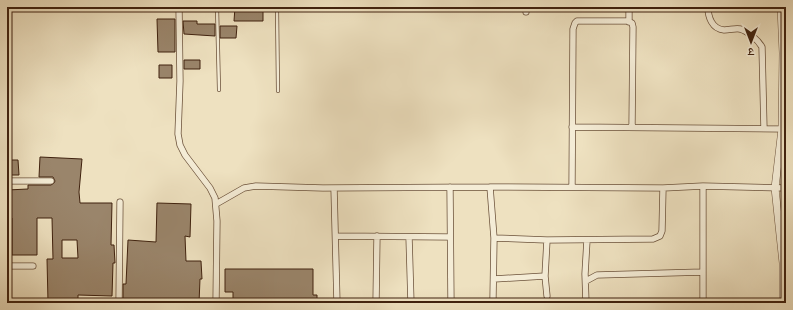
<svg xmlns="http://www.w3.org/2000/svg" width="793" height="310" font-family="Alegreya,'Noto Serif Devanagari',serif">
<rect width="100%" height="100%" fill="#eee1c0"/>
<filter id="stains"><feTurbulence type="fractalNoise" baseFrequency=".005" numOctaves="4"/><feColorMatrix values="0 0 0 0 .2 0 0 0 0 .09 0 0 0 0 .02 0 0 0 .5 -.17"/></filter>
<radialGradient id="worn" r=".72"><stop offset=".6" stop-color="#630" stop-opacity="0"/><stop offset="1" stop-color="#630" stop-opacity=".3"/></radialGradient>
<!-- building -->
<path fill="#9a856b" stroke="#3f210e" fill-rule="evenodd" d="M235 7H263V21H234Z
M157 19H175V52H158Z
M183 21H197V24H215V36L184 34Z
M220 26H237L236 38H220Z
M184 60H200V69H184Z
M159 65H172V78H159Z
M40 157 82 159 79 192 80 203H112L111 245H114L115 263H113L112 296 78 295V301L48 302 47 259H53L52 218H37V255H12V218H7V190L28 189V185H51L54 183 55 181 53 177H39ZM62 240H77L78 258H62Z
M7 160H18L19 175H7Z
M157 203 191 204 190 237 185 236 186 261H201L202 279H200L199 303H123V284H126L128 240 156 242Z
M225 269H313V295H317V303H233V292H225Z"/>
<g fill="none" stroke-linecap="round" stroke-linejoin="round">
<defs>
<path id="service" d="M217 7 219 90
M277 7 278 91"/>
<path id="minor" d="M179 7 180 81 178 134 180 145 185 155 210 188 215 198 217 221 216 303
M629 7V22
M708 7C708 17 712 29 724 30 730 30 735 28 740 29 748 31 758 40 762 47L764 129
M526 12V7
M572 127 786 129
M7 181H51
M703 186V303
M450 187 451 303
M490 187 494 238 493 298
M572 187 573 29 575 23 577 21H627L632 23 633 27 632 127
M334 188 337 303
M216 204 244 188 256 186 323 188 490 187 663 188 703 186 786 188
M336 236 450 237
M409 237 411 303
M494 238 547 240 653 239 660 236 662 231 663 188
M547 240 545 276 547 296
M7 266H33
M494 279 545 276
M586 281 597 275 703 272
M119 303 120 202
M376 303 377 236
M586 303 585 274 587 240"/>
<path id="tertiary" d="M781 7 783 53 782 129 775 188 783 263V303"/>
</defs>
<!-- service casing -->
<use href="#service" stroke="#6b513a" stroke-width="4"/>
<!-- minor casing -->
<use href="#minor" stroke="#6b513a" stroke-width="7"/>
<!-- tertiary casing -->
<use href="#tertiary" stroke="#6b513a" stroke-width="8"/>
<!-- service -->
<use href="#service" stroke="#f4ecd6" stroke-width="2.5"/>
<!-- minor -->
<use href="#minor" stroke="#f4ecd6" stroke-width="5.5"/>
<!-- tertiary -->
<use href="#tertiary" stroke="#f4ecd6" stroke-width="7"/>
</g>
<!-- margin -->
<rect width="793" height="310" fill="none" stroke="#eee1c0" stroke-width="24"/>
<rect x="8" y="8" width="777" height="294" fill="none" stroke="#3f210e" stroke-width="2"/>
<rect x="12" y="12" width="769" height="286" fill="none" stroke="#3f210e"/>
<!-- north arrow -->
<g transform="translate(751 42) rotate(180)" stroke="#f4ecd6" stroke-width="3" paint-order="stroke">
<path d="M0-3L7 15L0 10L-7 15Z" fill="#3f210e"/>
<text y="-6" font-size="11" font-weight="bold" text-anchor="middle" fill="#3f210e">उ</text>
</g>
<rect width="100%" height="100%" filter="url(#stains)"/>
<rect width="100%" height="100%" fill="url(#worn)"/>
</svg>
